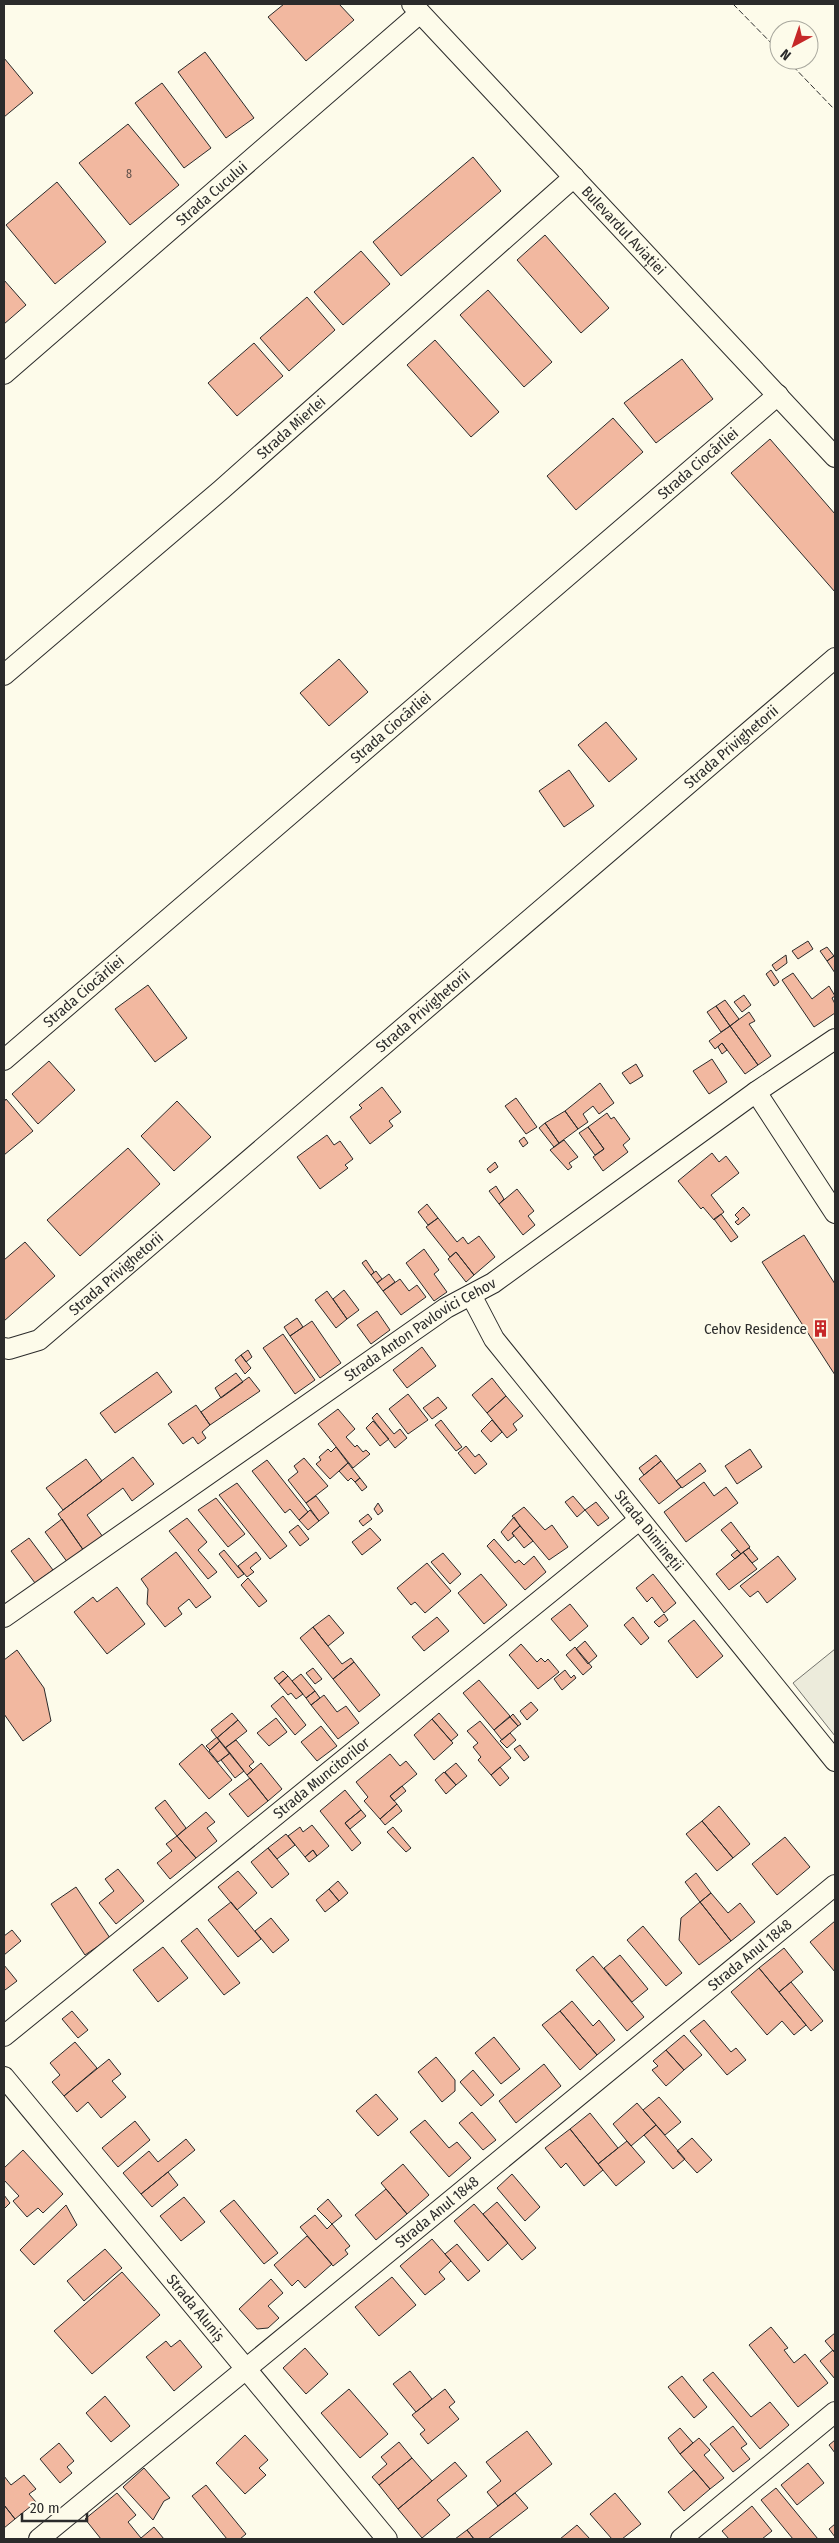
<svg xmlns="http://www.w3.org/2000/svg" width="839" height="2543" font-family="'Fira Sans Condensed',sans-serif">
<rect width="100%" height="100%" fill="#fdfbea"/>
<!-- green -->
<path fill="#ecebdb" stroke="#74746e" d="M835 1649V1736L793 1683Z"/>
<!-- building -->
<path fill="#f2b8a0" stroke="#2b2b2b" d="M284 4H339L354 20 306 61 268 17Z
M205 52 254 118 226 138 178 72Z
M4 58 33 93 4 117Z
M162 83 211 148 184 168 135 103Z
M128 124 179 185 130 225 79 163Z
M473 157 501 191 401 276 373 242Z
M57 182 106 242 55 284 6 225Z
M545 235 609 308 581 333 517 260Z
M361 251 390 284 343 325 314 292Z
M4 280 26 305 4 324Z
M488 290 552 362 524 387 460 315Z
M307 297 335 330 289 371 260 338Z
M435 340 499 412 471 437 407 365Z
M254 343 283 376 237 416 208 383Z
M682 359 713 399 656 443 624 403Z
M613 418 643 452 576 510 547 476Z
M770 439 835 514V592L731 473Z
M339 659 368 692 329 726 300 693Z
M606 722 637 759 609 782 578 745Z
M569 770 594 806 564 827 539 791Z
M808 941 813 949 798 959 792 951Z
M827 947 834 956 827 961 820 951Z
M786 955 787 963 776 971 772 965Z
M835 955V973L827 961Z
M771 970 779 982 774 986 766 974Z
M793 973 812 999 829 986 835 996 832 998 835 1004V1013L814 1027 782 980Z
M148 985 187 1038 155 1062 115 1009Z
M744 995 751 1005 742 1012 734 1002Z
M725 1000 739 1019 730 1026 716 1006Z
M716 1006 730 1026 721 1032 707 1012Z
M749 1012 755 1021 749 1024 771 1056 758 1065 730 1026Z
M730 1026 758 1065 745 1074 722 1043 715 1049 709 1041Z
M722 1043 727 1050 722 1054 718 1047Z
M712 1059 727 1082 709 1094 693 1071Z
M49 1061 75 1090 38 1124 12 1094Z
M636 1064 643 1076 630 1084 622 1073Z
M600 1083 614 1103 599 1114 593 1106 583 1114 588 1122 578 1129 565 1111Z
M382 1087 401 1112 389 1121 393 1126 370 1144 350 1117 362 1108 359 1105Z
M516 1098 537 1127 526 1134 505 1106Z
M6 1099 33 1131 4 1155V1102Z
M177 1101 211 1137 174 1171 141 1136Z
M565 1111 578 1129 559 1143 545 1123Z
M607 1113 611 1119 614 1117 630 1139 623 1145 628 1152 603 1171 593 1157 604 1149 588 1127Z
M545 1123 559 1143 554 1147 539 1128Z
M588 1127 604 1149 595 1155 579 1133Z
M327 1135 334 1145 340 1141 353 1159 345 1165 348 1168 320 1189 297 1157Z
M524 1137 528 1143 523 1147 519 1141Z
M564 1140 578 1157 569 1163 572 1167 568 1170 550 1150Z
M128 1148 160 1184 80 1256 47 1220Z
M712 1153 719 1162 726 1156 739 1173 711 1195 724 1212 714 1220 703 1207 701 1209 678 1181Z
M495 1162 498 1167 490 1173 487 1169Z
M496 1186 504 1199 499 1204 489 1191Z
M517 1189 534 1211 528 1216 535 1225 523 1235 499 1204Z
M427 1204 438 1218 428 1225 418 1212Z
M743 1207 750 1215 738 1225 735 1222 739 1219 735 1215Z
M721 1214 738 1237 731 1242 714 1219Z
M438 1218 457 1242 463 1237 468 1244 479 1236 495 1257 474 1275 456 1252 450 1257 426 1227Z
M804 1235 835 1284V1375L762 1262Z
M25 1242 55 1276 4 1321V1260Z
M424 1249 439 1270 434 1274 447 1292 434 1301 406 1263Z
M456 1252 474 1275 466 1282 448 1259Z
M366 1260 374 1272 371 1275 362 1263Z
M376 1271 382 1279 377 1283 371 1275Z
M389 1274 395 1282 383 1291 377 1283Z
M400 1279 409 1291 417 1285 426 1297 401 1315 383 1291Z
M344 1290 359 1310 347 1319 333 1299Z
M327 1291 347 1319 336 1328 315 1300Z
M377 1311 390 1330 371 1344 357 1325Z
M297 1318 303 1327 290 1336 284 1327Z
M312 1321 341 1363 320 1378 290 1336Z
M283 1334 315 1380 295 1394 263 1348Z
M422 1347 436 1366 407 1388 393 1370Z
M248 1350 252 1357 246 1362 241 1355Z
M241 1355 251 1368 245 1374 235 1360Z
M157 1372 172 1392 115 1433 100 1413Z
M236 1373 243 1382 221 1398 215 1388Z
M249 1377 260 1391 210 1425 201 1412Z
M492 1378 506 1396 487 1413 472 1395Z
M408 1394 428 1420 408 1434 389 1409Z
M506 1396 523 1416 513 1424 517 1430 507 1438 487 1413Z
M438 1397 447 1408 432 1419 423 1408Z
M196 1405 210 1425 202 1432 206 1438 198 1444 193 1437 183 1444 168 1424Z
M338 1409 355 1429 346 1437 355 1447 357 1445 363 1452 366 1450 370 1454 353 1468 318 1424Z
M377 1413 394 1434 400 1429 407 1438 395 1448 372 1418Z
M441 1420 462 1447 456 1451 435 1425Z
M492 1420 502 1432 491 1442 481 1431Z
M373 1421 389 1439 380 1446 366 1428Z
M466 1446 475 1457 479 1454 487 1464 475 1474 458 1453Z
M336 1447 348 1463 330 1479 316 1464 321 1460 319 1457 328 1449 331 1452Z
M750 1449 762 1467 737 1484 725 1466Z
M656 1455 661 1461 644 1475 639 1468Z
M133 1457 154 1484 132 1501 123 1488 87 1515 103 1537 84 1551 58 1514Z
M304 1458 328 1486 306 1503 288 1480 298 1472 294 1466Z
M86 1459 102 1481 63 1510 46 1488Z
M267 1460 308 1512 299 1520 290 1509 285 1513 252 1471Z
M661 1461 681 1487 659 1504 639 1479Z
M348 1463 360 1478 355 1482 351 1478 348 1481 339 1471Z
M700 1463 706 1471 682 1488 676 1481Z
M360 1478 367 1487 362 1491 355 1482Z
M704 1482 714 1496 726 1487 738 1503 686 1542 664 1512Z
M237 1483 287 1546 270 1559 219 1495Z
M316 1496 329 1513 319 1521 306 1503Z
M573 1496 585 1510 577 1517 565 1502Z
M216 1498 245 1534 228 1547 198 1510Z
M596 1502 609 1518 598 1526 585 1510Z
M378 1503 383 1511 378 1515 374 1509Z
M524 1507 545 1530 552 1525 568 1547 549 1560 512 1516Z
M310 1510 319 1521 308 1530 299 1520Z
M368 1514 372 1519 363 1526 359 1521Z
M514 1517 520 1526 512 1533 514 1536 508 1541 501 1532Z
M187 1518 207 1542 198 1550 217 1572 208 1579 169 1531Z
M62 1519 84 1551 68 1563 45 1532Z
M731 1522 750 1547 741 1554 721 1530Z
M298 1525 309 1539 300 1546 289 1532Z
M520 1526 533 1541 524 1548 512 1533Z
M370 1528 381 1540 362 1555 352 1542Z
M29 1538 53 1570 35 1583 11 1551Z
M494 1539 515 1563 519 1560 524 1565 534 1556 546 1572 525 1590 487 1546Z
M749 1548 758 1559 752 1563 743 1552Z
M224 1550 244 1574 238 1578 219 1554Z
M737 1550 741 1554 735 1559 731 1555Z
M176 1552 211 1597 196 1608 189 1599 178 1608 182 1614 165 1627 147 1604 148 1589 141 1579Z
M256 1552 261 1559 250 1568 254 1572 247 1577 238 1566Z
M743 1552 757 1569 729 1590 716 1574Z
M443 1553 461 1574 450 1584 431 1562Z
M778 1556 796 1579 767 1603 758 1591 750 1597 740 1586Z
M427 1563 451 1591 425 1613 415 1602 411 1605 397 1588Z
M481 1574 507 1605 484 1624 458 1593Z
M653 1574 676 1603 664 1613 652 1597 647 1602 636 1588Z
M248 1578 267 1601 259 1607 241 1585Z
M117 1587 145 1624 107 1654 74 1612 93 1597 97 1602Z
M570 1604 588 1626 570 1641 551 1619Z
M664 1614 668 1620 659 1627 654 1622Z
M329 1615 344 1633 328 1646 313 1627Z
M437 1617 449 1631 424 1651 412 1637Z
M633 1617 649 1638 641 1645 624 1625Z
M694 1620 723 1656 697 1678 668 1641Z
M313 1627 342 1664 351 1658 354 1662 333 1679 300 1638Z
M585 1641 597 1656 588 1664 576 1649Z
M521 1644 537 1662 541 1658 545 1662 548 1659 559 1672 538 1689 509 1655Z
M575 1647 592 1667 583 1675 566 1655Z
M17 1650 44 1688 51 1721 23 1741 4 1714V1660Z
M354 1662 380 1695 359 1712 333 1679Z
M313 1668 322 1679 315 1684 306 1673Z
M565 1670 571 1678 574 1675 576 1678 562 1690 554 1679Z
M283 1671 288 1676 279 1684 274 1678Z
M301 1674 315 1691 306 1698 292 1681Z
M288 1676 303 1694 296 1699 291 1693 288 1695 279 1684Z
M479 1680 510 1716 494 1730 463 1693Z
M315 1691 320 1698 311 1705 306 1698Z
M324 1695 337 1712 346 1706 359 1723 338 1739 311 1705Z
M283 1696 306 1725 295 1735 271 1706Z
M531 1702 538 1710 527 1720 520 1711Z
M232 1713 238 1720 217 1738 211 1730Z
M439 1713 458 1735 451 1741 432 1719Z
M513 1714 521 1724 518 1726 510 1717Z
M510 1717 518 1726 502 1740 494 1730Z
M276 1718 287 1732 269 1746 257 1733Z
M432 1719 453 1743 434 1760 414 1735Z
M238 1720 247 1731 225 1748 217 1738Z
M480 1721 511 1758 491 1775 478 1760 481 1757 473 1747 478 1743 467 1731Z
M321 1726 337 1746 317 1761 301 1742Z
M510 1733 516 1740 507 1748 500 1741Z
M217 1737 220 1741 210 1750 206 1746Z
M236 1740 254 1762 249 1766 253 1770 247 1775 225 1748Z
M220 1741 230 1753 218 1762 209 1751Z
M202 1744 232 1780 209 1799 179 1764Z
M520 1745 529 1757 524 1761 514 1749Z
M230 1753 244 1771 235 1778 221 1760Z
M390 1754 400 1766 406 1761 417 1774 390 1796 397 1804 380 1819 364 1801 368 1797 356 1782Z
M261 1763 282 1789 268 1801 247 1775Z
M456 1763 467 1776 456 1785 445 1772Z
M500 1767 509 1778 500 1786 491 1775Z
M444 1772 456 1785 446 1794 435 1780Z
M250 1778 268 1801 248 1817 229 1794Z
M402 1786 406 1791 394 1801 390 1796Z
M345 1790 361 1810 345 1823 361 1843 352 1851 320 1811Z
M165 1800 186 1828 177 1836 155 1808Z
M397 1804 402 1811 385 1825 380 1819Z
M719 1806 750 1844 733 1858 702 1821Z
M361 1810 366 1816 350 1829 345 1823Z
M206 1812 215 1822 207 1828 217 1841 196 1858 177 1836Z
M702 1821 733 1858 717 1871 686 1834Z
M312 1825 329 1846 317 1856 313 1850 305 1857 288 1836 300 1827 303 1832Z
M393 1827 411 1848 406 1852 387 1832Z
M286 1834 295 1845 277 1859 268 1848Z
M177 1836 196 1858 170 1879 157 1863 172 1851 166 1844Z
M785 1837 810 1867 777 1895 752 1864Z
M268 1848 289 1874 272 1888 251 1862Z
M313 1850 317 1856 309 1862 305 1857Z
M118 1869 144 1901 116 1924 99 1903 114 1891 105 1879Z
M238 1871 257 1893 237 1910 218 1887Z
M696 1873 711 1893 700 1902 685 1882Z
M338 1881 348 1893 339 1901 329 1889Z
M76 1887 110 1938 85 1955 51 1904Z
M329 1889 339 1901 325 1912 316 1900Z
M711 1893 728 1913 740 1903 755 1922 731 1941 700 1902Z
M231 1902 261 1939 238 1957 208 1920Z
M700 1902 731 1941 699 1965 679 1940 681 1918Z
M271 1918 289 1940 273 1953 255 1931Z
M835 1921V1972L810 1942Z
M643 1926 682 1973 666 1986 627 1940Z
M197 1928 240 1983 224 1995 181 1941Z
M12 1930 21 1941 4 1955V1936Z
M163 1947 188 1978 158 2002 133 1970Z
M784 1948 803 1972 779 1992 759 1968Z
M620 1955 648 1989 632 2002 604 1968Z
M593 1956 644 2017 627 2031 576 1970Z
M4 1965 17 1981 5 1990 4 1988Z
M759 1968 806 2025 794 2035 782 2021 767 2035 731 1992Z
M791 1982 823 2021 811 2031 779 1992Z
M572 2001 593 2026 599 2020 615 2040 597 2055 560 2011Z
M72 2011 88 2030 78 2038 62 2019Z
M560 2011 597 2055 580 2070 542 2025Z
M704 2020 731 2052 736 2048 746 2060 727 2075 690 2031Z
M684 2035 702 2055 684 2070 666 2050Z
M494 2037 520 2069 501 2084 475 2053Z
M75 2042 97 2068 64 2096 52 2082 60 2075 50 2063Z
M666 2050 684 2070 666 2086 652 2070 658 2066 653 2061Z
M436 2057 455 2080V2091L442 2102 418 2072Z
M109 2059 121 2074 112 2081 126 2097 101 2118 88 2102 77 2112 64 2096Z
M544 2064 561 2086 516 2123 499 2101Z
M473 2070 494 2095 481 2106 460 2082Z
M376 2094 398 2119 378 2136 356 2111Z
M659 2097 681 2122 665 2135 643 2110Z
M637 2103 656 2125 631 2146 613 2124Z
M472 2112 496 2140 483 2150 459 2123Z
M590 2113 618 2148 598 2164 570 2129Z
M425 2120 449 2148 457 2142 471 2158 449 2177 410 2132Z
M135 2121 150 2140 118 2167 102 2148Z
M656 2125 685 2159 673 2169 644 2135Z
M570 2129 603 2170 584 2186 566 2163 561 2168 545 2148Z
M692 2138 712 2160 697 2173 677 2151Z
M186 2139 195 2150 141 2194 123 2173 149 2151 158 2162Z
M627 2141 645 2162 616 2186 598 2164Z
M23 2150 63 2194 43 2213 38 2208 27 2217 13 2201 19 2196 4 2180V2168Z
M403 2164 429 2195 407 2214 381 2183Z
M168 2172 178 2185 152 2207 141 2194Z
M512 2174 540 2207 525 2221 497 2188Z
M386 2189 407 2214 376 2240 355 2215Z
M4 2195 10 2203 4 2209Z
M184 2197 205 2222 181 2241 160 2216Z
M328 2199 342 2216 332 2224 317 2209Z
M234 2200 278 2253 264 2264 220 2211Z
M497 2202 536 2248 522 2260 483 2214Z
M474 2204 508 2243 488 2261 454 2221Z
M66 2205 77 2225 34 2265 20 2250Z
M315 2215 327 2229 332 2224 350 2246 345 2250 348 2254 333 2266 300 2227Z
M307 2236 332 2264 305 2288 298 2280 292 2286 274 2265Z
M432 2239 451 2261 439 2272 445 2279 425 2295 400 2266Z
M457 2244 480 2271 468 2281 445 2254Z
M105 2249 122 2268 84 2301 67 2281Z
M122 2272 160 2315 92 2374 54 2331Z
M392 2277 416 2305 379 2336 355 2307Z
M271 2279 283 2293 268 2306 279 2318 268 2328 257 2329 239 2309Z
M771 2327 788 2348 784 2350 794 2363 805 2354 828 2383 798 2407 749 2345Z
M835 2333V2353L825 2341Z
M180 2340 202 2367 174 2391 146 2357 166 2341 171 2347Z
M305 2348 328 2374 306 2394 283 2368Z
M833 2350 835 2353V2379L820 2361Z
M410 2371 432 2399 416 2412 393 2384Z
M713 2372 751 2417 770 2402 789 2425 760 2449 703 2380Z
M682 2376 707 2407 694 2418 668 2387Z
M349 2389 388 2434 360 2458 321 2413Z
M445 2389 455 2402 449 2407 459 2419 428 2444 420 2434 425 2430 412 2415Z
M105 2396 130 2426 111 2442 86 2413Z
M733 2426 747 2444 741 2448 750 2459 733 2472 710 2444Z
M680 2428 693 2443 680 2454 668 2438Z
M527 2431 552 2464 498 2506 487 2492 501 2481 486 2462Z
M245 2435 268 2460 259 2468 266 2475 245 2494 216 2463Z
M699 2438 710 2450 704 2455 724 2478 710 2489 680 2454Z
M835 2440V2453L829 2445Z
M399 2442 412 2458 379 2485 372 2477 387 2464 381 2457Z
M59 2443 74 2461 67 2467 72 2473 60 2483 40 2459Z
M412 2458 432 2481 398 2509 379 2485Z
M455 2462 467 2476 437 2500 450 2515 422 2538 398 2509Z
M808 2463 824 2483 797 2505 781 2485Z
M144 2468 170 2498 164 2501 153 2520 123 2487Z
M694 2470 710 2489 684 2511 668 2492Z
M24 2475 36 2489 29 2494 36 2502 15 2519 4 2505V2476L11 2485Z
M206 2485 246 2534 240 2539H227L192 2496Z
M776 2488 818 2539H793L761 2500Z
M117 2493 136 2515 128 2522 141 2538 154 2527 164 2539H101L85 2519Z
M515 2493 528 2508 488 2539H474L467 2530Z
M615 2493 641 2524 622 2539H612L590 2514Z
M4 2505 15 2519 4 2528Z
M752 2506 772 2531 762 2539H729L722 2531Z
M835 2524V2537L829 2529Z
M577 2525 590 2539H560Z
M467 2530 474 2539H455Z"/>
<g fill="none" stroke-linecap="round" stroke-linejoin="round">
<defs>
<g id="minor">
<path id="s1" d="M412 4 835 457"/>
<path id="s2" d="M4 374 420 13"/>
<path id="s3" d="M4 675 221 490 574 177"/>
<path id="s4" d="M4 1060 778 395"/>
<path d="M756 1092 835 1213"/>
<path id="s5" d="M471 1295 494 1339 835 1761"/>
<path id="s6" d="M4 1348 9 1349 39 1340 835 658"/>
<path id="s7" d="M4 1617 446 1308 493 1283 756 1092 835 1039"/>
<path id="s8" d="M4 2036 639 1520"/>
<path id="s9" d="M4 2077 387 2539"/>
<path id="s10" d="M39 2539 835 1885"/>
<path d="M681 2539 835 2412"/>
</g>
</defs>
<!-- minor casing -->
<use href="#minor" stroke="#2b2b2b" stroke-width="22"/>
<!-- minor -->
<use href="#minor" stroke="#fdfbea" stroke-width="20"/>
<!-- fence -->
<path stroke="#2b2b2b" stroke-width="1" stroke-dasharray="6 2.5" stroke-linecap="butt" d="M733 4 779 51
M787 60 835 110"/>
</g>
<!-- icons -->
<defs>
<symbol id="building-bare" viewBox="-9 -9 18 18"><path d="M-4-6H4V6H1V3H-1V6H-4ZM-2.5-4.3h1.7v1.8h-1.7ZM.8-4.3h1.7v1.8H.8ZM-2.5-1h1.7V.8h-1.7ZM.8-1h1.7V.8H.8Z" fill="#c62828" stroke="#fdfbea" stroke-width="2.5" paint-order="stroke"/></symbol>
</defs>
<g fill-rule="evenodd">
<use href="#building-bare" x="808" y="1316" width="25" height="25"/>
</g>
<g text-anchor="middle" dominant-baseline="central" stroke-width="4" stroke-linejoin="round" paint-order="stroke">
<!-- number labels -->
<g font-size="12" fill="#5d4e48">
<text x="129" y="174">8</text>
</g>
<!-- street labels -->
<g font-size="15" fill="#2b2b2b" stroke="#fdfbea">
<text stroke="none"><textPath href="#s2" startOffset="275">Strada Cucului</textPath></text>
<text stroke="none"><textPath href="#s1" startOffset="310">Bulevardul Aviației</textPath></text>
<text stroke="none"><textPath href="#s3" startOffset="379">Strada Mierlei</textPath></text>
<text stroke="none"><textPath href="#s4" startOffset="915">Strada Ciocârliei</textPath></text>
<text stroke="none"><textPath href="#s4" startOffset="510">Strada Ciocârliei</textPath></text>
<text stroke="none"><textPath href="#s6" startOffset="948">Strada Privighetorii</textPath></text>
<text stroke="none"><textPath href="#s4" startOffset="105">Strada Ciocârliei</textPath></text>
<text stroke="none"><textPath href="#s6" startOffset="542">Strada Privighetorii</textPath></text>
<text stroke="none"><textPath href="#s6" startOffset="138">Strada Privighetorii</textPath></text>
<text stroke="none"><textPath href="#s7" startOffset="506">Strada Anton Pavlovici Cehov</textPath></text>
<text stroke="none"><textPath href="#s5" startOffset="296">Strada Dimineții</textPath></text>
<text stroke="none"><textPath href="#s8" startOffset="409">Strada Muncitorilor</textPath></text>
<text stroke="none"><textPath href="#s10" startOffset="920">Strada Anul 1848</textPath></text>
<text stroke="none"><textPath href="#s10" startOffset="515">Strada Anul 1848</textPath></text>
<text stroke="none"><textPath href="#s9" startOffset="300">Strada Aluniș</textPath></text>
</g>
<!-- poi labels -->
<g font-size="15" fill="#2b2b2b" stroke="#fdfbea" text-anchor="end">
<text x="807" y="1329">Cehov Residence</text>
</g>
</g>
<!-- border -->
<rect width="839" height="2543" fill="none" stroke="#2b2b2b" stroke-width="10"/>
<!-- north arrow -->
<g transform="translate(794 45) rotate(220)"><circle r="24" fill="#fdfbea" stroke="#a9a89e"/>
<path d="M0-4L9 19L0 12L-9 19Z" fill="#c62828"/>
<text y="-8" font-size="14" font-weight="bold" text-anchor="middle" fill="#2b2b2b">N</text>
</g>
<!-- scale -->
<path d="M22 2513v8h65v-8" fill="none" stroke="#2b2b2b" stroke-width="2.5"/>
<text x="30" y="2513" font-size="15" fill="#2b2b2b" stroke="#fdfbea" stroke-width="4" paint-order="stroke">20 m</text>
</svg>
